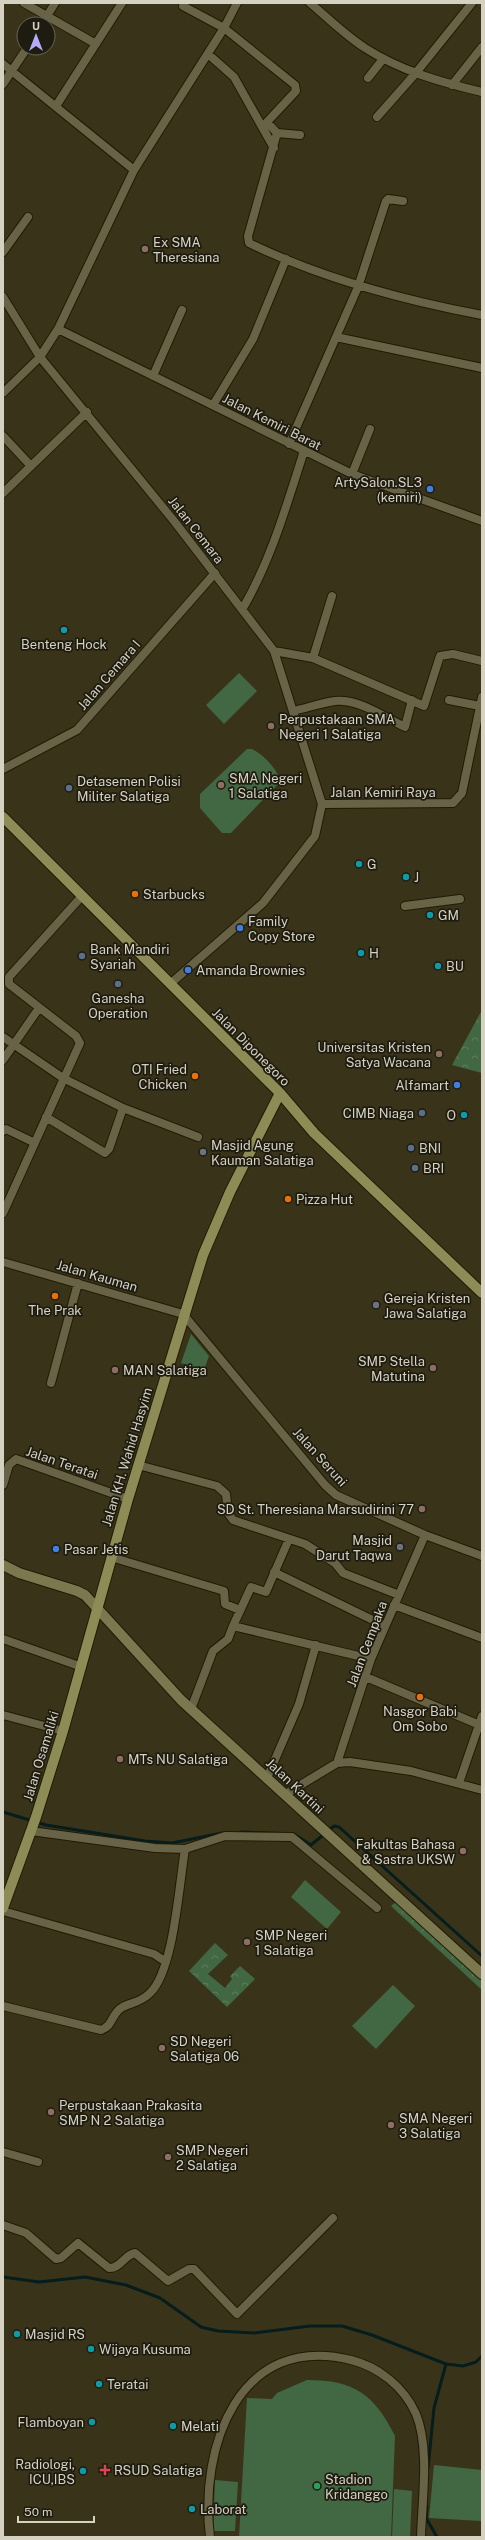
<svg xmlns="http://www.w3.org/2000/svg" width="485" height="2540" font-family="'Public Sans',sans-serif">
<defs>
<pattern id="park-crowns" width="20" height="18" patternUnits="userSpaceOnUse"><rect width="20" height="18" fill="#426743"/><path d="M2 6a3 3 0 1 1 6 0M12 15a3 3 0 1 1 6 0" fill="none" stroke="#5c7c5c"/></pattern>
</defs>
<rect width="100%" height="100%" fill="#393419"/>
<!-- green -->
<path fill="#426743" d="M239 673 257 691 224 724 206 705Z
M247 749H252C265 756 275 767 281 781L231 833H222L200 808V794Z
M191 1334 209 1356 204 1370 181 1363Z
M305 1880 341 1912 327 1929 291 1897Z
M393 1985 415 2006 376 2049 352 2026Z
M307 2380C354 2380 374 2394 395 2436L391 2537H239L247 2398 272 2399 277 2393Z
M434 2465 482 2470 481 2521 429 2518Z
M215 2480 238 2482 235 2531H213Z
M394 2489 412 2491 410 2537H392Z"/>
<!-- park -->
<path fill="url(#park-crowns)" d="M482 1010V1073L452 1065Z
M396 1902 482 1980V1990L391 1906Z
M215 1943 228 1955 208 1974 225 1988 232 1979 230 1976 240 1966 255 1979 227 2007 189 1971Z"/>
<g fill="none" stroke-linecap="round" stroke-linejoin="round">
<!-- stream -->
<path stroke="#061d1d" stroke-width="3" d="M3 1812 46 1825 145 1841 172 1843 222 1833
M241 1832 294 1834 311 1845 334 1826 339 1827 482 1956
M3 2277 39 2282 85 2277 126 2285 160 2298 201 2327 218 2331 254 2333 310 2326H342L372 2335 446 2364 463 2366 476 2362 482 2356
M428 2468 434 2408 446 2364
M427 2506 426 2518 437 2537"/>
<defs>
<path id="minor" d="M24 3 96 44
M310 3C328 18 345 35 365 48 401 71 440 82 482 92
M183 6 224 28 295 85 296 91 267 122 277 133 248 236 249 243C323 279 402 300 482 315
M42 24 55 3
M208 54 234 77 274 148
M3 64 134 170
M368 78 383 59
M3 84 27 48
M452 85 482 47
M56 106 122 3
M377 117 415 74 472 3
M277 133 300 135
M3 252 28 217
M3 297 40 357 174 521 274 651 322 804 315 836 263 903 170 984
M58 329 352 474 482 521
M336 337 482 368
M153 376 182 310
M3 393 40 357 58 329 134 170 224 28 237 3
M213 405 253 339 286 259
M3 436 31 466
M289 444 358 287 386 201 388 199 403 201
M352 474 370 429
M3 493 87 412
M243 608C271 560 287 504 304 451
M274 651 313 658 424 706 440 656 453 654 482 661
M313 658 332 596
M449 700 480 706
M293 711C307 708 321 703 335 701 360 699 384 717 405 727L412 700
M3 769 77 730 215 573
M322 804 453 803 462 793 482 697
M405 906 460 899
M3 1037 63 1078 123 1108 198 1137
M3 1060 39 1008
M46 1117 105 1153 109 1149 123 1108
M3 1131 6 1129 35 1143
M3 1213 80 1043 76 1036 9 984V977L82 896
M3 1262 183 1314 325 1485 336 1495 425 1535 482 1556
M51 1383 78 1283
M138 1465 217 1486 226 1494 228 1513 233 1520 305 1544 335 1563 343 1573 399 1595
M3 1485 9 1465 16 1459 128 1499
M289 1539 266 1592 251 1587 233 1626 371 1659
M111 1557 224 1591 225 1604 240 1610
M274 1572 385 1626
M394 1605 482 1638
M3 1639 82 1667
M366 1677 482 1726
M191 1709 213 1651 228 1639 233 1626
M3 1715 63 1731
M337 1763 371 1659 425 1535
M267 1778 299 1704 316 1645
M459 1783 482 1716
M284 1795 337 1763 350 1762 411 1771 482 1790
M31 1831 155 1848 185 1849 225 1836 292 1837 377 1908
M3 1911 154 1954 166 1962
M3 2006 101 2030C113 2026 111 2015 121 2008 130 2002 139 2004 150 1993 174 1970 179 1884 185 1849
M3 2152 38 2162
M3 2225 26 2233 56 2259 61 2258 78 2243 109 2268C120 2269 124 2255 135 2253L168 2281 189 2269H194L237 2314 333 2218
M210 2537C199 2447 239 2332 351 2360 379 2367 404 2387 416 2414 430 2448 422 2500 421 2537"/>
<path id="secondary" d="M3 1565 19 1573 77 1591 85 1595 181 1700 482 1974"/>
<path id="primary" d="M3 817 280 1093 314 1133 482 1293
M3 1908 36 1817 63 1731 128 1499 203 1255 230 1192 280 1093"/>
</defs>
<!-- minor casing -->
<use href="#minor" stroke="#201b02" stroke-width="10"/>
<!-- secondary casing -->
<use href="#secondary" stroke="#201b02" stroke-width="12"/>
<!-- primary casing -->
<use href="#primary" stroke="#201b02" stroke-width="12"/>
<!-- minor -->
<use href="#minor" stroke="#686347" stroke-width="8"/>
<!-- secondary -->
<use href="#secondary" stroke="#7b784f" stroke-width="10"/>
<!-- primary -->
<use href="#primary" stroke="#8d8c57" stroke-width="10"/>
</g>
<!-- markers -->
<g fill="#8d6e63" stroke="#1e1b10" stroke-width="1.5">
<circle cx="145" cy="249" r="4"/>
<circle cx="271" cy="726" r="4"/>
<circle cx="221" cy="785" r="4"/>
<circle cx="439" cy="1054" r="4"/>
<circle cx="433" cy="1368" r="4"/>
<circle cx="115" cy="1370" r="4"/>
<circle cx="422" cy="1509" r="4"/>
<circle cx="120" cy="1759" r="4"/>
<circle cx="463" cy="1851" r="4"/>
<circle cx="247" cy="1942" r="4"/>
<circle cx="162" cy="2048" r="4"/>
<circle cx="51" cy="2112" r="4"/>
<circle cx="391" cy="2125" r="4"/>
<circle cx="168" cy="2157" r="4"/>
</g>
<g fill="#3f7fe0" stroke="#1e1b10" stroke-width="1.5">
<circle cx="430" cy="489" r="4"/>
<circle cx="240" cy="928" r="4"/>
<circle cx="188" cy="970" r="4"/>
<circle cx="457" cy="1085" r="4"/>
<circle cx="56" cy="1549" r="4"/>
</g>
<g fill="#0f9aa8" stroke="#1e1b10" stroke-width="1.5">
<circle cx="64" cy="630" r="4"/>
<circle cx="359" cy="864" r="4"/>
<circle cx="406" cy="877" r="4"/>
<circle cx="430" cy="915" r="4"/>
<circle cx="361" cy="953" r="4"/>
<circle cx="438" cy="966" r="4"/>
<circle cx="464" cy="1115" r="4"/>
<circle cx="17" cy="2334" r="4"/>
<circle cx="91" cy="2349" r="4"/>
<circle cx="99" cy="2384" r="4"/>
<circle cx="92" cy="2422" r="4"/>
<circle cx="173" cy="2426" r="4"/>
<circle cx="83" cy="2471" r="4"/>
<circle cx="192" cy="2509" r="4"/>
</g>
<g fill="#5c6f8a" stroke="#1e1b10" stroke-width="1.5">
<circle cx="69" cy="788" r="4"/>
<circle cx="82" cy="956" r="4"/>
<circle cx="118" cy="984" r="4"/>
<circle cx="422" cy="1113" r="4"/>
<circle cx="411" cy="1148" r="4"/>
<circle cx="415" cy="1168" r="4"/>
</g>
<g fill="#e8710a" stroke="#1e1b10" stroke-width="1.5">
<circle cx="135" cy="894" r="4"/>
<circle cx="195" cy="1076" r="4"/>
<circle cx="288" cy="1199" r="4"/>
<circle cx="55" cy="1296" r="4"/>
<circle cx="420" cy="1697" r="4"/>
</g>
<g fill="#6b7280" stroke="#1e1b10" stroke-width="1.5">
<circle cx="203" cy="1152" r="4"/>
<circle cx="376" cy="1305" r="4"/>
<circle cx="400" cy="1547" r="4"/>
</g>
<path fill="#e0444e" stroke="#1e1b10" stroke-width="1.5" d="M103 2464h4v4h4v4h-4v4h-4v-4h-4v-4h4z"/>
<circle fill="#2e9e5b" stroke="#1e1b10" stroke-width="1.5" cx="317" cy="2486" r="4"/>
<g text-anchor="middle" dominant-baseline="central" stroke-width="3.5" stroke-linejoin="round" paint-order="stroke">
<!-- poi labels -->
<g font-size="13" fill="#d5d2c2" stroke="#1e1b10" text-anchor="start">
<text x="153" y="242">Ex SMA<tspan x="153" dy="15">Theresiana</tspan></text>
<text x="422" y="482" text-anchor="end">ArtySalon.SL3<tspan x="422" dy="15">(kemiri)</tspan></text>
<text x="64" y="644" text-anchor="middle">Benteng Hock</text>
<text x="279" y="719">Perpustakaan SMA<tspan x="279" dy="15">Negeri 1 Salatiga</tspan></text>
<text x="229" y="778">SMA Negeri<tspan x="229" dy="15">1 Salatiga</tspan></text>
<text x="77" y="781">Detasemen Polisi<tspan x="77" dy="15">Militer Salatiga</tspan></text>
<text x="367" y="864">G</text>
<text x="414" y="877">J</text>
<text x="143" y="894">Starbucks</text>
<text x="438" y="915">GM</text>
<text x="248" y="921">Family<tspan x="248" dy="15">Copy Store</tspan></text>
<text x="90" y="949">Bank Mandiri<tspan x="90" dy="15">Syariah</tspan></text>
<text x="369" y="953">H</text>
<text x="446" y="966">BU</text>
<text x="196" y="970">Amanda Brownies</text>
<text x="118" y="998" text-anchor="middle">Ganesha<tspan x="118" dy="15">Operation</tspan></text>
<text x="431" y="1047" text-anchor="end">Universitas Kristen<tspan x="431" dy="15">Satya Wacana</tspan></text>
<text x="187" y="1069" text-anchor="end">OTI Fried<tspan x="187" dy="15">Chicken</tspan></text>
<text x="449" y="1085" text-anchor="end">Alfamart</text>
<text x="414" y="1113" text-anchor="end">CIMB Niaga</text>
<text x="456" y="1115" text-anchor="end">O</text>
<text x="211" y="1145">Masjid Agung<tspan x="211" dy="15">Kauman Salatiga</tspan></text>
<text x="419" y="1148">BNI</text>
<text x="423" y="1168">BRI</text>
<text x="296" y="1199">Pizza Hut</text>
<text x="384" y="1298">Gereja Kristen<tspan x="384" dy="15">Jawa Salatiga</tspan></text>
<text x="55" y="1310" text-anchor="middle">The Prak</text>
<text x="425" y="1361" text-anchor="end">SMP Stella<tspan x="425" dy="15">Matutina</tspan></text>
<text x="123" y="1370">MAN Salatiga</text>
<text x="414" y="1509" text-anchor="end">SD St. Theresiana Marsudirini 77</text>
<text x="392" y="1540" text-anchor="end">Masjid<tspan x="392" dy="15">Darut Taqwa</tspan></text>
<text x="64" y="1549">Pasar Jetis</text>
<text x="420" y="1711" text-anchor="middle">Nasgor Babi<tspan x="420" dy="15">Om Sobo</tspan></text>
<text x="128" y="1759">MTs NU Salatiga</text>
<text x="455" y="1844" text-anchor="end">Fakultas Bahasa<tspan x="455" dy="15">&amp; Sastra UKSW</tspan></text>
<text x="255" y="1935">SMP Negeri<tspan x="255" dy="15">1 Salatiga</tspan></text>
<text x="170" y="2041">SD Negeri<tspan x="170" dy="15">Salatiga 06</tspan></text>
<text x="59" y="2105">Perpustakaan Prakasita<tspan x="59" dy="15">SMP N 2 Salatiga</tspan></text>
<text x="399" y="2118">SMA Negeri<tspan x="399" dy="15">3 Salatiga</tspan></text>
<text x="176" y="2150">SMP Negeri<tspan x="176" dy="15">2 Salatiga</tspan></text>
<text x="25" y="2334">Masjid RS</text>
<text x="99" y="2349">Wijaya Kusuma</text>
<text x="107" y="2384">Teratai</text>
<text x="84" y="2422" text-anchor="end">Flamboyan</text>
<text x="181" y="2426">Melati</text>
<text x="75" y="2464" text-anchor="end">Radiologi,<tspan x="75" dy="15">ICU,IBS</tspan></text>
<text x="114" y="2470">RSUD Salatiga</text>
<text x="325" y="2479">Stadion<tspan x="325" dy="15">Kridanggo</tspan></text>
<text x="200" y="2509">Laborat</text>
</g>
<!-- street labels -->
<g font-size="13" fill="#d5d2c2" stroke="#1e1b10">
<text transform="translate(272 422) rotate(27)">Jalan Kemiri Barat</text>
<text transform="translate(196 530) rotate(52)">Jalan Cemara</text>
<text transform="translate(109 675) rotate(-49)">Jalan Cemara I</text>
<text x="383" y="792">Jalan Kemiri Raya</text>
<text transform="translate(251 1047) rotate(45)">Jalan Diponegoro</text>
<text transform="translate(97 1276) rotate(16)">Jalan Kauman</text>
<text transform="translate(127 1457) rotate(-73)">Jalan KH. Wahid Hasyim</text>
<text transform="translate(320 1457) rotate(48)">Jalan Seruni</text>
<text transform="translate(62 1463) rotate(19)">Jalan Teratai</text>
<text transform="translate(367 1644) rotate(-69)">Jalan Cempaka</text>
<text transform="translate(41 1756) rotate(-73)">Jalan Osamaliki</text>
<text transform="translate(295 1786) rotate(43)">Jalan Kartini</text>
</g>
</g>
<!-- border -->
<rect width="485" height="2540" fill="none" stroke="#d5d2c2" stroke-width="8"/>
<!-- north arrow -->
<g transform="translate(36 36)"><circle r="19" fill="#1e1b10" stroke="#676457"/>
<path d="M0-3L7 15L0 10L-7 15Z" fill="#b6abf8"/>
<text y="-6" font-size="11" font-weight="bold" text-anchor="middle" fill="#d5d2c2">U</text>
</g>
<!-- scale -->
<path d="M18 2516v6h76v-6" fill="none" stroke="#d5d2c2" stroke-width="2"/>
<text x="24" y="2516" font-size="12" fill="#d5d2c2" stroke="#1e1b10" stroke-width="3" paint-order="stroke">50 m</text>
</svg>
